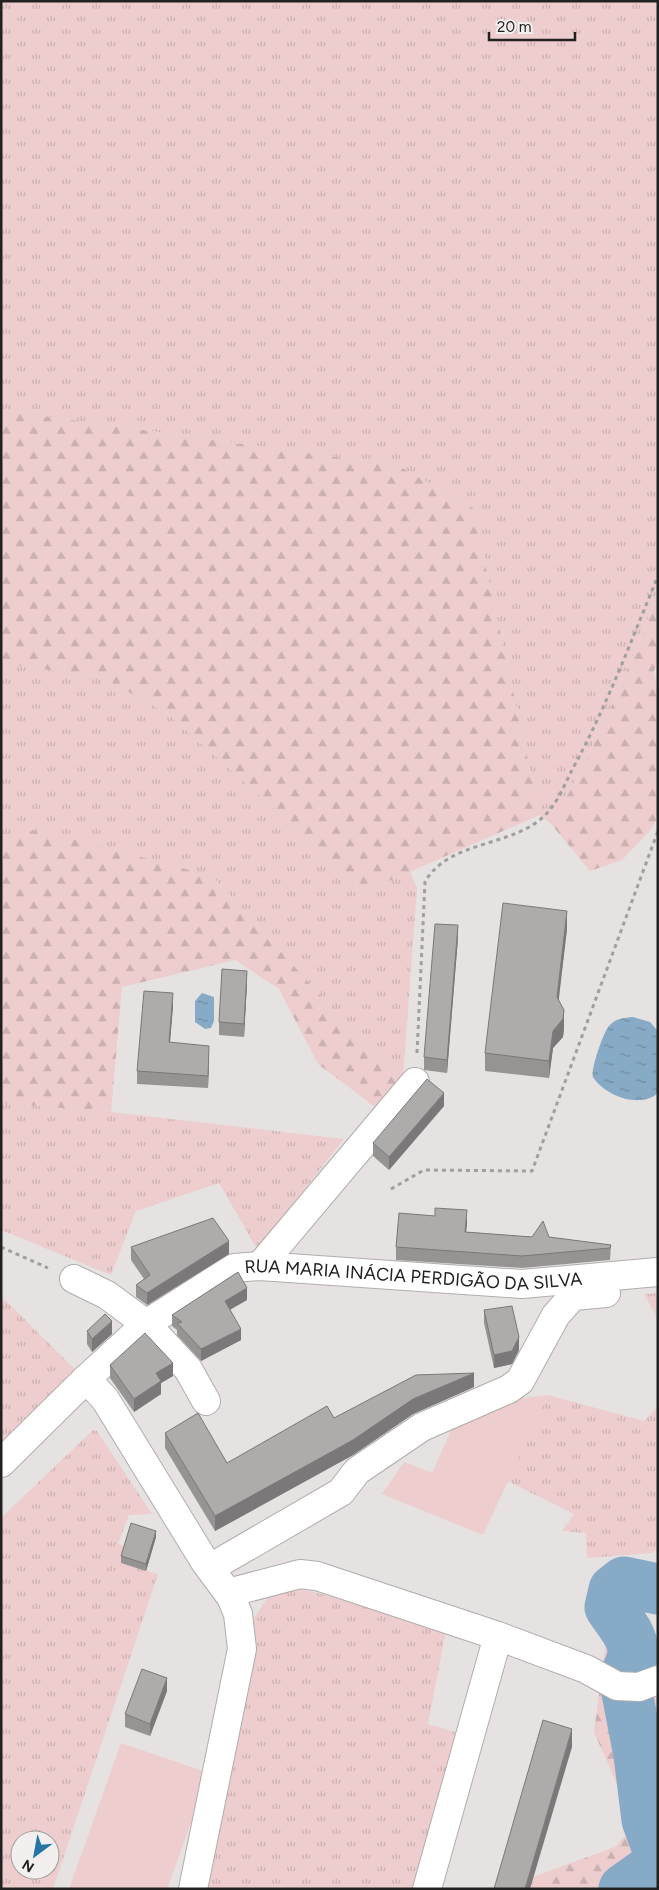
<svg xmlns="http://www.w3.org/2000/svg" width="659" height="1890" font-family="Figtree,sans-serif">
<defs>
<pattern id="grass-tufts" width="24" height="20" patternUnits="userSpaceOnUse" patternTransform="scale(1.25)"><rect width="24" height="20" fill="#edcdcd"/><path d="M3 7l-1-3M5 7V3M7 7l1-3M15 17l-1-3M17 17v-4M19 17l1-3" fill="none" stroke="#cbb0b0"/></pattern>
<pattern id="forest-firs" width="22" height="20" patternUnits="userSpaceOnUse" patternTransform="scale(1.25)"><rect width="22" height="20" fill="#edcdcd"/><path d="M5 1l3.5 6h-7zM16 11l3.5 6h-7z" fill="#cbb0b0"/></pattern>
<pattern id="water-ripples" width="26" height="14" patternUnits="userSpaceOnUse" patternTransform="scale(1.25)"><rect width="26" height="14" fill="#87abc6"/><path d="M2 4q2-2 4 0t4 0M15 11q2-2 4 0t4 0" fill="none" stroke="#6e8ba0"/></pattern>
</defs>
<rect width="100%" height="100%" fill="#e6e2e2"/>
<!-- grass -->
<path fill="url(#grass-tufts)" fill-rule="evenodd" d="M1 1H658V595L602 729 552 825 540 815 473 508 399 466 1 410Z
M1 664 99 676 167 713 366 891 410 872 417 888 403 1077 371 1051 212 876 1 834Z
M1 1103 111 1112 344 1139 257 1249 219 1183 136 1211 111 1275 1 1230Z
M658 1293V1320L644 1294Z
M4 1299 79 1373 1 1449V1304Z
M548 1395 644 1421 658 1406V1549L652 1553 587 1558 586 1533 562 1531 574 1514 507 1481Z
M93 1430 97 1431 152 1514 129 1515 118 1544 126 1547 121 1563 158 1574 53 1889H1V1518ZM20 1840H50V1870H20Z
M277 1588H297L447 1626 428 1724 462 1734 417 1889H205L251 1623 265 1601Z"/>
<!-- forest -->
<path fill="url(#forest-firs)" d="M1 410 399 466 473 508 540 815 366 891 167 713 99 676 1 664Z
M658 595V662L654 671 658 694V817L649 832 622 860 590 871 552 825 602 729Z
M39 830 212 876 371 1051 403 1077 375 1107 318 1064 279 989 235 960 122 987 111 1112 1 1103V834Z
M640 1630 649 1642 643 1671 658 1685V1882L646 1889H500L615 1847 626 1835 631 1816 594 1732 607 1632Z"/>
<!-- green -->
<path fill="#edcdcd" d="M548 1395 483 1535 382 1494 404 1462 432 1473 452 1428 507 1400Z
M121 1743 209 1773 167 1889H69Z"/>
<!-- water -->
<path fill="url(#water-ripples)" d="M202 993 214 997V1021L211 1028 205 1029 195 1022V1001Z
M633 1017 650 1022 658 1031V1093C640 1109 605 1096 593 1077 590 1072 604 1028 611 1024 617 1018 624 1018 633 1017Z"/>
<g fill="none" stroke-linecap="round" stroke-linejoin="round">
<!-- river -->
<path stroke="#87abc6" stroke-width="51" d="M658 1589 624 1582 614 1590 610 1607C628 1634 643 1645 624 1677L639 1755 647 1820 658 1850
M624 1889 655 1867 658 1860"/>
<defs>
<g id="minor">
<path d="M260 1266 415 1082"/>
<path d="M74 1279 107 1295 146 1324 188 1369 206 1401"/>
<path d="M86 1379 105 1399 205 1562 231 1597 238 1614 242 1649 193 1889"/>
<path id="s1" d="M1 1463 86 1379 146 1324 234 1268 260 1266 522 1284 658 1272"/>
<path d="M210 1568 341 1492 357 1471 422 1427 509 1389 520 1381 556 1315 573 1296 606 1293"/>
<path d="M228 1593 300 1574 317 1576 498 1636 427 1889"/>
<path d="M498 1636 586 1669 617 1686 639 1687 658 1680"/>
</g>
</defs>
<!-- minor casing -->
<use href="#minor" stroke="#b1adad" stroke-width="30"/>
<!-- path -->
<path stroke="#a19e9e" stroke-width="3" stroke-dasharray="4 4" stroke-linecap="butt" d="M417 1053 425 882C448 841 509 847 542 818 556 806 564 786 572 770 606 708 631 641 658 576
M391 1189 424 1170 532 1171 658 831
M1 1247 48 1268"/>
<!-- minor -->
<use href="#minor" stroke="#fff" stroke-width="28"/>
</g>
<!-- wall -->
<path fill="#969393" d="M567 929 558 1000 564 1028 563 1037 553 1048 549 1078 485 1071V1053Z
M458 938 447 1073 424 1070V1057Z
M247 983 244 1037 219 1035V1022Z
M173 1006 170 1042 209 1059 208 1088 137 1084V1071Z
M444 1106 389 1170 373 1156V1143Z
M435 1216 467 1223 466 1232 532 1237H549L611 1245 610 1260 522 1268 396 1260V1247Z
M131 1247 229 1254 147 1305 136 1297V1285L144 1279 131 1260Z
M247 1300 230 1310 241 1340 201 1361 177 1335V1330L172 1326V1315Z
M484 1310 519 1350 512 1364 494 1368 484 1323Z
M87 1331 112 1334 92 1352 87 1344Z
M110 1365 173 1376 161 1383V1394L134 1412 110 1378Z
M474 1387 413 1414 353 1455 215 1531 165 1448V1433L227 1463 334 1418Z
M156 1537 146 1571 121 1563V1556Z
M167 1691 150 1736 125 1727V1714Z"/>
<!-- shaded-wall -->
<path fill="#7a7878" d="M567 911V929L557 1015V997Z
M458 925V938L447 1073V1060Z
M247 971V983L244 1037V1024Z
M173 993V1006L169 1054V1042Z
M564 1010V1028L563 1037 553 1048 549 1078V1061L553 1031Z
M209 1046V1059L208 1088V1076Z
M444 1093V1106L389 1170V1157Z
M467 1210V1223L465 1245V1232Z
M229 1241V1254L147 1305V1293Z
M247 1288V1300L225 1312V1301Z
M112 1321V1334L92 1352V1339Z
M241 1329V1340L201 1361V1349Z
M519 1337V1350L512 1364 494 1368V1355Z
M173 1363V1376L161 1383V1394L134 1412V1399L156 1373Z
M474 1373V1387L413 1414 353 1455 215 1531V1516L413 1399Z
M156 1531V1537L146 1571V1564Z
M167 1678V1691L150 1736V1724Z
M572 1729V1747L530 1889H525Z"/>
<!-- building -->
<path fill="#aeabab" stroke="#7a7878" d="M503 903 567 911 557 997 564 1010 563 1019 553 1031 549 1061 485 1053Z
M435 924 458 925 447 1060 424 1057Z
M222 969 247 971 244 1024 219 1022Z
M144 991 173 993 169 1042 209 1046 208 1076 137 1071Z
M427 1079 444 1093 389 1157 373 1143Z
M435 1208 467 1210 465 1232 532 1237 543 1221 549 1237 611 1245 610 1248 522 1256 396 1247 399 1213 435 1216Z
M213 1218 229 1241 147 1293 136 1285 150 1275 131 1247Z
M238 1272 247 1288 225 1301 241 1329 201 1349 177 1323 182 1322 172 1315Z
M512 1306 519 1337 512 1351 494 1355 484 1310Z
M105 1314 112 1321 92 1339 87 1331Z
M145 1333 173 1363 156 1373 161 1381 134 1399 110 1365Z
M474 1373 413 1399 353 1440 215 1516 165 1433 198 1413 227 1463 327 1406 334 1418 416 1375Z
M131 1523 156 1531 146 1564 121 1556Z
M142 1669 167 1678 150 1724 125 1714Z
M543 1720 572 1729 525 1889H494Z"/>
<g text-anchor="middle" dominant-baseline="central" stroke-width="4" stroke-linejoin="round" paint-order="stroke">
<!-- street labels -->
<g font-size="18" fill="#222121" stroke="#f3efef">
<text stroke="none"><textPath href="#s1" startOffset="485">RUA MARIA INÁCIA PERDIGÃO DA SILVA</textPath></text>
</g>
</g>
<!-- border -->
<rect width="659" height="1890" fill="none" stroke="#222121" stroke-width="5"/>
<!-- north arrow -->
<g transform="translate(35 1855) rotate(212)"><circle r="24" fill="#f3efef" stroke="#9f9d9d"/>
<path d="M0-4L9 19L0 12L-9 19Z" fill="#2574a6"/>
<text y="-8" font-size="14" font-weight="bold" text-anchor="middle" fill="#222121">N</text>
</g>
<!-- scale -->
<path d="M489 32v8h86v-8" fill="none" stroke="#222121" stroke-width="2.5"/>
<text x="497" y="32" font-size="15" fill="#222121" stroke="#f3efef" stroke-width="4" paint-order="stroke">20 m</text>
</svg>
